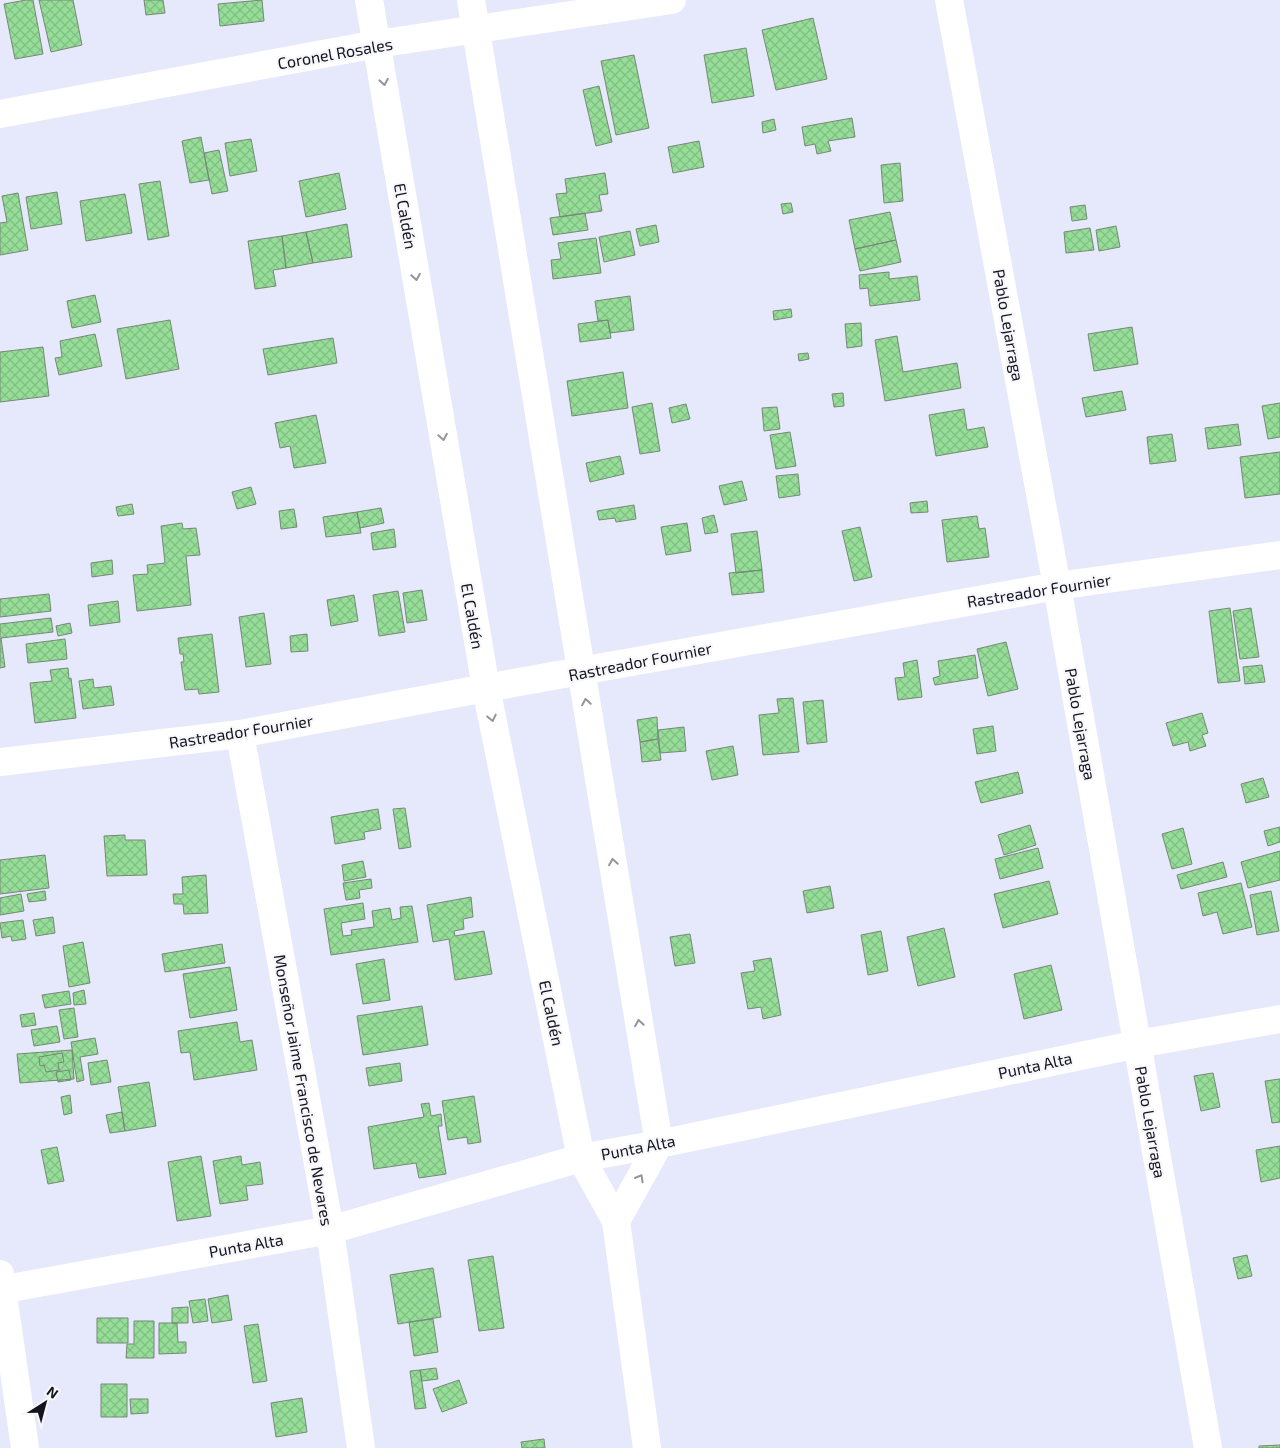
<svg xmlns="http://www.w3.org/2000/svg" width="1280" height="1448" font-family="'Exo 2',sans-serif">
<defs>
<pattern id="building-cross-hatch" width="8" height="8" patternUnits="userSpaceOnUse" patternTransform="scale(1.25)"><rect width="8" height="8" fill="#96de98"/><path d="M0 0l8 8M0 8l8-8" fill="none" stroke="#80be83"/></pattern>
</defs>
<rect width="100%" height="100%" fill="#e6e8fc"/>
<!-- building -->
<path fill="url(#building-cross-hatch)" stroke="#768876" d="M26 0H33L43 54 15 59 4 4Z
M39 0H73L82 45 51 52Z
M144 0H163L165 13 146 15Z
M262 0 264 21 220 26 218 4Z
M813 18 827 79 776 90 762 30Z
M746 48 754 96 712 103 704 55Z
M634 55 649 128 616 135 601 61Z
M599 86 612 142 596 146 583 90Z
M852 118 855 137 828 141 831 151 817 154 815 144 805 146 802 127Z
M774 119 776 130 763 133 762 122Z
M201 137 209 180 190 183 182 141Z
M251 139 257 171 230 176 225 143Z
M699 141 704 167 673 173 668 147Z
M219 150 228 191 212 194 204 153Z
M900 163 903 201 884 203 881 165Z
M339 173 346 209 306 217 299 181Z
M605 173 608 194 599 195 602 211 560 217 556 194 567 193 565 179Z
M160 181 169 236 148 240 139 184Z
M57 192 62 224 31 229 26 197Z
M18 193 28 250 0 255V223L7 222 2 196Z
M125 194 132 233 86 241 80 201Z
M791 203 793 212 783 214 781 204Z
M1085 205 1087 219 1072 221 1070 207Z
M890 212 896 240 855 249 849 220Z
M585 213 588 230 553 235 550 218Z
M347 224 352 257 313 263 306 232Z
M656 225 659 242 640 246 636 229Z
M1116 226 1120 247 1099 251 1096 230Z
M1090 228 1094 250 1066 253 1064 232Z
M630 231 635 255 604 262 599 237Z
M306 232 313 263 286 268 282 236Z
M282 236 286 268 273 270 276 286 255 289 248 241Z
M596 238 601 273 553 279 551 260 561 259 558 243Z
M896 240 901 262 860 271 855 249Z
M889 272V279L917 276 920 300 870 306 868 288 860 289 859 275Z
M95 295 101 322 72 328 67 301Z
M630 296 634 330 610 333 608 320 598 321 595 301Z
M791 309 792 317 774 320 773 311Z
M170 320 179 369 126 379 117 329Z
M608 320 611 338 580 342 578 324Z
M861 323 862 346 847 348 845 324Z
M1132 327 1138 364 1094 371 1088 334Z
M95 334 102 366 59 375 55 358 62 357 60 341Z
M897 336 903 372 957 363 961 388 885 401 875 340Z
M333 338 337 363 268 375 263 349Z
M43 347 49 396 0 402V352Z
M808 353 809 359 799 361 798 354Z
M623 372 628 408 572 416 567 381Z
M1122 391 1126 410 1086 417 1082 398Z
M843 393 844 406 834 407 832 394Z
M652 403 660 451 640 454 632 407Z
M1280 403V437L1268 439 1262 406Z
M686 404 690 419 672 423 669 408Z
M777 407 780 429 764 431 762 408Z
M964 409 967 430 984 427 988 447 936 456 929 415Z
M316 415 326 463 294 468 290 446 280 448 275 423Z
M1238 424 1241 445 1208 449 1205 428Z
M790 432 796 466 776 469 770 435Z
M1172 434 1176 461 1150 464 1147 437Z
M1280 452V494L1245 498 1240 457Z
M620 456 624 474 590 482 586 463Z
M798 474 800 495 779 498 776 476Z
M742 481 747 500 724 505 719 486Z
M251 487 256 504 237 509 232 492Z
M927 501 928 512 911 513 910 503Z
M132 504 134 514 118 516 116 507Z
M634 505 636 519 616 522 615 518 599 520 597 511Z
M381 508 384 523 360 528 357 512Z
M294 509 297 527 281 529 279 511Z
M357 512 361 533 326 537 323 517Z
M714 515 718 532 705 534 702 518Z
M977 516 979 529 985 528 989 557 947 562 942 520Z
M182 523 183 529 196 528 200 555 186 556 191 605 137 611 133 575 148 574 147 565 165 563 161 526Z
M687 523 691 551 666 555 661 527Z
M860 527 872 577 854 581 842 531Z
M394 529 396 547 373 550 371 533Z
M757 531 762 570 736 573 731 534Z
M112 560 113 574 92 577 91 563Z
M762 570 764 592 732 595 729 573Z
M422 590 427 620 407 623 403 593Z
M398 591 405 632 379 636 373 595Z
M49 594 51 611 0 617V599Z
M354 595 358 621 331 626 327 600Z
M118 601 120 622 90 626 88 605Z
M1230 608 1240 681 1218 683 1209 611Z
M1251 608 1259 657 1240 659 1233 611Z
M264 613 271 664 246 667 239 617Z
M51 618 53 632 1 638 5 667 0 668V624Z
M70 623 72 633 58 636 56 626Z
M212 634 219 692 199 694 198 689 185 690 181 662H184L183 654H180L178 638Z
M307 634 308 651 291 652 290 636Z
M65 639 67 659 28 663 26 644Z
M1006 642 1018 689 988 696 977 649Z
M975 655 978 678 935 685 933 678 940 676 938 661Z
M917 660 922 697 898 700 895 678 905 677 903 663Z
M1262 665 1265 682 1245 684 1243 667Z
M68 668 69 679 71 678 76 718 35 723 30 683 52 681 50 670Z
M93 679 94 688 111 686 114 705 83 709 79 681Z
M793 698 799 752 763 755 759 715 779 713 777 699Z
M823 700 827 742 807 744 803 702Z
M1202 713 1208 733 1202 735 1206 746 1190 751 1188 742 1173 746 1166 723Z
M657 717 658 739 640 742 637 720Z
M993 726 996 751 977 754 973 729Z
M684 727 686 751 660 753 658 730Z
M658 739 661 760 642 762 640 742Z
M733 746 738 775 712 780 706 751Z
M1018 772 1023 793 981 803 975 782Z
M1263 778 1269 797 1246 803 1241 784Z
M405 808 411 847 399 849 393 809Z
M378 809 381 829 364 832 365 839 335 844 331 817Z
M1030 825 1036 845 1004 855 998 835Z
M1280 827V842L1268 846 1264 831Z
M1183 828 1192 864 1172 869 1162 834Z
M125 835V840H145L147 875 107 876 104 836Z
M1038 848 1043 868 1000 879 995 859Z
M1280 851V880L1248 888 1241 862Z
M45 855 49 888 0 894V860Z
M363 861 366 877 344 881 342 865Z
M1223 862 1227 877 1181 889 1177 875Z
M206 875 208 913 184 914 183 904H174L173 894H183L182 877Z
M371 879 372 888 359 890 360 898 346 900 343 883Z
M1049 881 1058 914 1003 928 994 894Z
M1241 883 1252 927 1223 934 1217 912 1203 916 1198 893Z
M830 886 834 908 807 913 803 891Z
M45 891 46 900 29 902 27 894Z
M1271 891 1279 931 1257 935 1250 895Z
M21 894 24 911 0 915V898Z
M471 897 473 917 463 919 464 929 454 931 455 936 484 931 492 974 455 980 449 939 433 942 427 905Z
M363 903 365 919 341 923 343 936 352 935 351 930 374 927 372 911 390 908 392 920 401 918 400 907 412 906 418 942 331 955 324 909Z
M53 917 55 933 36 936 33 920Z
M23 920 26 939 12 941 11 936 2 938 0 923Z
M944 928 955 977 918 986 907 937Z
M881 931 888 971 868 975 861 935Z
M690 934 695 963 675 966 670 937Z
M83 942 90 983 69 987 63 946Z
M222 944 225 963 165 972 162 954Z
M771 958 781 1015 763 1019 761 1007 748 1009 741 973 755 971 753 961Z
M384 959 390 1000 363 1004 356 964Z
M1051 965 1062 1010 1024 1019 1014 974Z
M230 967 237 1010 190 1018 183 974Z
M84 990 86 1004 74 1005 73 993Z
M69 991 71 1004 45 1008 42 995Z
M422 1006 428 1045 363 1055 357 1016Z
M74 1008 78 1037 64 1039 59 1010Z
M34 1013 36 1025 22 1027 20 1015Z
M237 1022 240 1042 252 1040 257 1070 194 1080 190 1052 181 1053 178 1031Z
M57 1026 60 1042 34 1046 31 1030Z
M95 1038 98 1054 80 1057 84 1080 77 1082 71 1042Z
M72 1050 74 1079 20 1083 17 1054Z
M62 1053 64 1062 58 1063 59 1070 46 1072 44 1065 40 1066 39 1057Z
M107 1060 111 1082 91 1085 88 1063Z
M400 1063 402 1081 369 1086 366 1068Z
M69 1070 71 1080 58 1082 56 1072Z
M1213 1073 1220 1107 1201 1111 1194 1076Z
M1280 1079V1122L1272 1123 1265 1081Z
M149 1082 156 1126 125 1131 118 1087Z
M70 1095 72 1113 64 1115 61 1097Z
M474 1096 481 1142 468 1144 467 1137 448 1140 442 1101Z
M429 1103 431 1116 441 1114 442 1126H438L446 1174 419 1178 416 1163 374 1169 368 1127 424 1117 421 1104Z
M122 1112 125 1131 110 1133 106 1115Z
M1280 1146V1178L1261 1182 1256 1150Z
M57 1147 64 1181 48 1184 41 1150Z
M201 1156 211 1216 177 1221 168 1162Z
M241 1156 242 1165 260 1162 263 1184 246 1186 248 1200 220 1204 213 1161Z
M1247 1255 1252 1276 1238 1279 1233 1258Z
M493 1256 504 1328 479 1331 468 1260Z
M433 1268 441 1317 398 1324 390 1275Z
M228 1295 232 1320 212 1323 208 1299Z
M205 1299 208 1321 193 1323 189 1301Z
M188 1307V1323H172V1308Z
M97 1318H128V1343H97Z
M433 1319 438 1352 414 1356 409 1322Z
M134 1321H154V1358H126L127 1344H134Z
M159 1323H177L178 1342H186V1353L159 1354Z
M258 1324 267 1381 253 1383 244 1326Z
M436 1368 438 1379 422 1381 420 1370Z
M420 1370 426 1408 415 1409 410 1371Z
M459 1380 467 1403 442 1412 433 1389Z
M101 1384H127V1417H101Z
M302 1398 307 1432 276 1437 271 1403Z
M130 1399H148V1413L131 1414Z
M544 1439 545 1448H522L521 1442Z
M1280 1445V1448H1259V1446Z"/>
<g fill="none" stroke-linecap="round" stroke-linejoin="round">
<!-- street -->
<path stroke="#fff" stroke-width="28" d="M369 0 486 688 581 1158 616 1221 647 1448
M471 0 659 1144 616 1221
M949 0 1057 586 1208 1448
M0 114 377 44 672 0
M240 734 330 1230 361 1448
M0 762 240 734 486 688 1057 586 1280 555
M0 1274 25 1448
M0 1290 330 1230 581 1158 659 1144 1138 1044 1280 1019"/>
</g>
<!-- one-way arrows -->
<defs><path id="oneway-chevron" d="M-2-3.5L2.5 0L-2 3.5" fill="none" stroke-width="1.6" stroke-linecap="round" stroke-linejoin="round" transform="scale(1.25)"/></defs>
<g stroke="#959599">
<use href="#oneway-chevron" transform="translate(384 82) rotate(80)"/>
<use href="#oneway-chevron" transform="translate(416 277) rotate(80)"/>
<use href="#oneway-chevron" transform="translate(443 437) rotate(80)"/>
<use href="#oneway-chevron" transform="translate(586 702) rotate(-99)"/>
<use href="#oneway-chevron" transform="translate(492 718) rotate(78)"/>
<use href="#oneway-chevron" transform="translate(613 862) rotate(-99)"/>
<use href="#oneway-chevron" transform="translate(639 1023) rotate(-99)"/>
<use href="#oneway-chevron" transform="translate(640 1178) rotate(-60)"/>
</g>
<g text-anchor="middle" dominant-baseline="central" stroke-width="4" stroke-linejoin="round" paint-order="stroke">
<!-- street labels -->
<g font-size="16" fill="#14141d" stroke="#f6f6fb">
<text transform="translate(335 53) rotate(-10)">Coronel Rosales</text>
<text transform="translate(406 216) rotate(80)">El Caldén</text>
<text transform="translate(1009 325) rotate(80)">Pablo Lejarraga</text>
<text transform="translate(1039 590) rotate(-9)">Rastreador Fournier</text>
<text transform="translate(473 616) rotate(80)">El Caldén</text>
<text transform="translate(640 661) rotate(-11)">Rastreador Fournier</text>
<text transform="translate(1081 724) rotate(80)">Pablo Lejarraga</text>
<text transform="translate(241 731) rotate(-9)">Rastreador Fournier</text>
<text transform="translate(552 1013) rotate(78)">El Caldén</text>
<text transform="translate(1035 1065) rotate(-12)">Punta Alta</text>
<text transform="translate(304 1090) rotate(80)">Monseñor Jaime Francisco de Nevares</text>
<text transform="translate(1151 1122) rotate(80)">Pablo Lejarraga</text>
<text transform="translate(638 1147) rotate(-11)">Punta Alta</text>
<text transform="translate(246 1245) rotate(-10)">Punta Alta</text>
</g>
</g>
<!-- north arrow -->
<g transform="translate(45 1403) rotate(36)" stroke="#f6f6fb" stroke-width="4" paint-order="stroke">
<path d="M0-4L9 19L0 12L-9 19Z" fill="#14141d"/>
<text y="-8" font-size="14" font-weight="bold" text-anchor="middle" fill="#14141d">N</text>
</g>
</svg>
